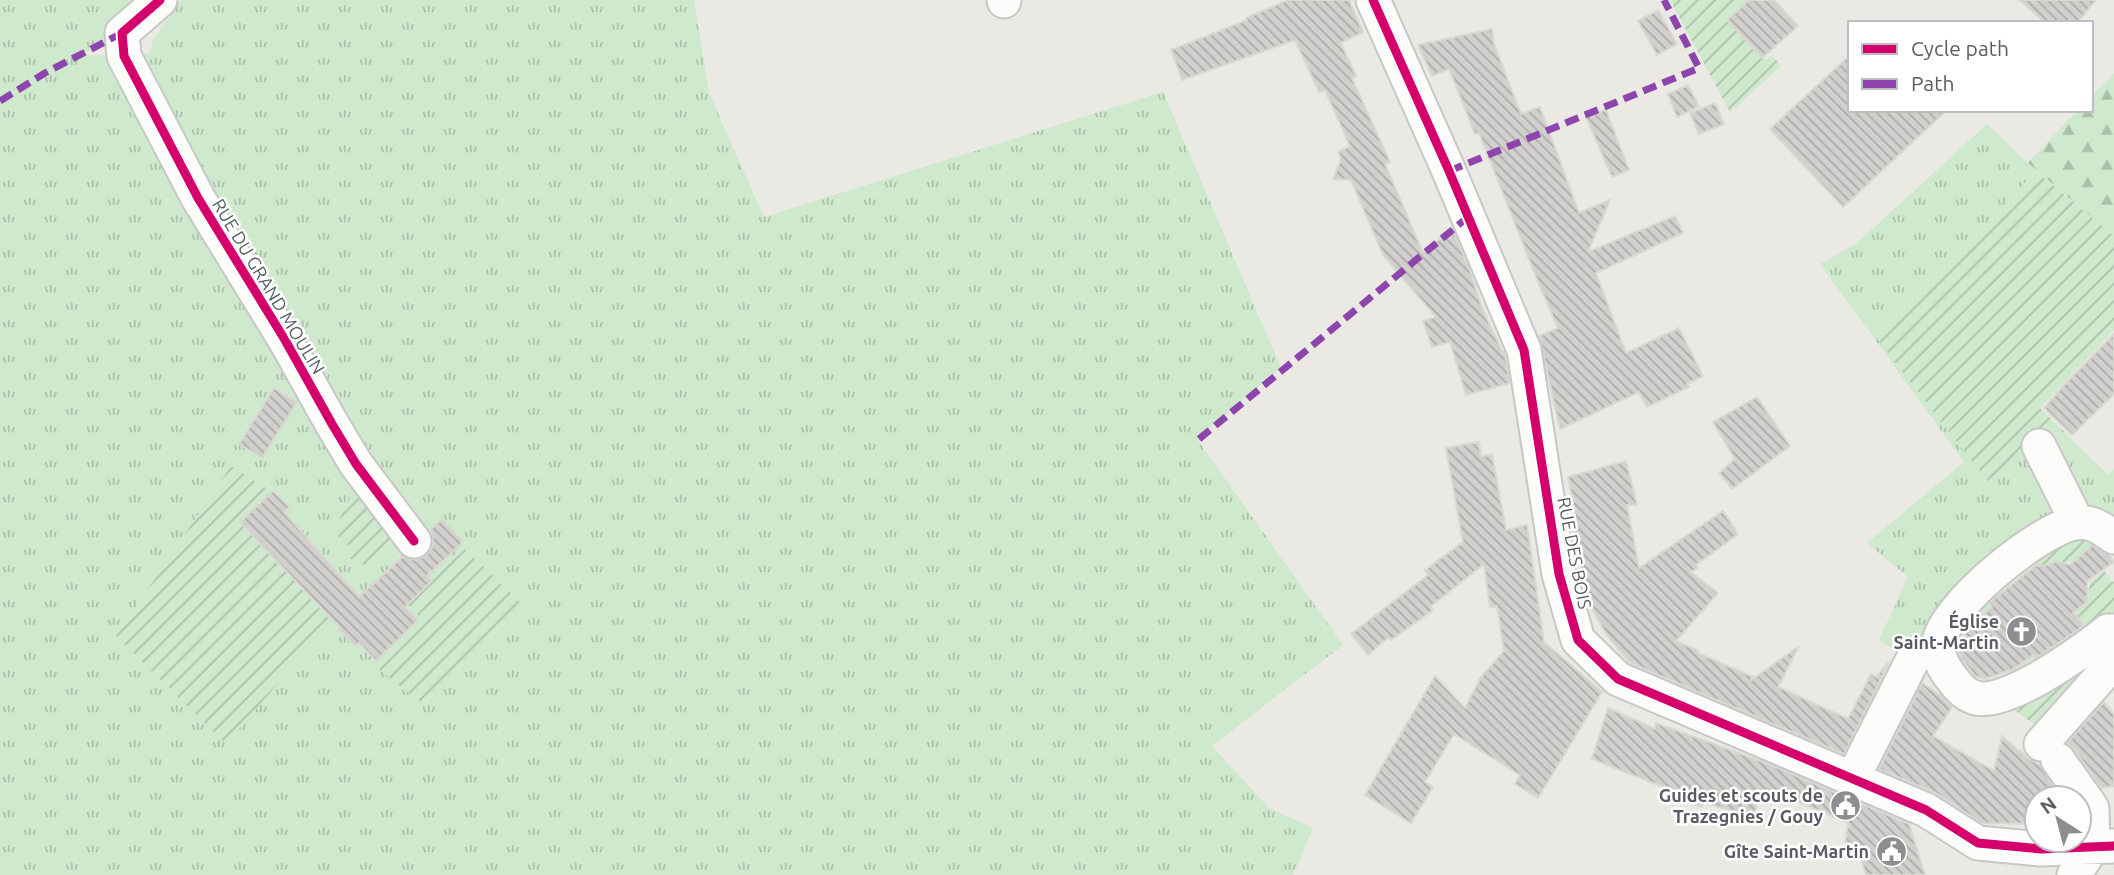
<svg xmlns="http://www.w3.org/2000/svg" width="2114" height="875" font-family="Ubuntu,sans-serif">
<defs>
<pattern id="grass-tufts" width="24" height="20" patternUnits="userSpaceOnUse" patternTransform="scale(1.75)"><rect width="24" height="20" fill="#cfe9cd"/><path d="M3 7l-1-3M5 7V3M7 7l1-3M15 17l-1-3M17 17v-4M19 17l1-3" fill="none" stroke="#abc0aa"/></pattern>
<pattern id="forest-firs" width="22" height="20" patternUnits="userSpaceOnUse" patternTransform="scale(1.75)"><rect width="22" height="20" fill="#cfe9cd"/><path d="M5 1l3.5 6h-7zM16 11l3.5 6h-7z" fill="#abc0aa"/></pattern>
<pattern id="garden-furrows" width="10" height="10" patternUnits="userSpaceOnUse" patternTransform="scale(1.75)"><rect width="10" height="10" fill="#cfe9cd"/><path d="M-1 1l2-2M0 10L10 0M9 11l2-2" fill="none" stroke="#abc0aa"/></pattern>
<pattern id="building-back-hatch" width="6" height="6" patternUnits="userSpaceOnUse" patternTransform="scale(1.75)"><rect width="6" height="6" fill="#d1d0cd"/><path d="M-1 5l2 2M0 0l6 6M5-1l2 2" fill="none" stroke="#adacaa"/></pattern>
</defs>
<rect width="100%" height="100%" fill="#eae9e4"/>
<!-- grass -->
<path fill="url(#grass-tufts)" d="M0 0H160L122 33 82 55 124 56 150 53 153 40 181 0H694L709 93 764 217 1163 92 1281 368 1197 439 1343 645 1212 746 1269 808 1313 828 1293 875H0Z
M1987 124 2036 171 1878 339 1990 484 2052 420 2108 475 2114 469V537L2097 525 1963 603 1943 680 1879 640 1908 577 1867 543 1964 462 1820 264 1857 243Z"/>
<!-- forest -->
<path fill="url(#forest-firs)" d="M2114 73V236L2028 163 2078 110H2091V97Z"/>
<!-- garden -->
<path fill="url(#garden-furrows)" d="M1670 0H1754L1731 22 1766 60 1772 55 1781 66 1730 112Z
M2036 171 2114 236V330L2040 408 2052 420 1990 484 1877 339Z
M231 466 280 497 246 529 331 621 226 744 116 636Z
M356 486 391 535C393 553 379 560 364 565L349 558 355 551 333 532Z
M2077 522 2098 543 2075 562H2057L2041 574 2032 562 1988 596 1998 608 1950 645 1944 627Z
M465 549 523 605 423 704 373 665 421 619 407 603Z
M2104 571 2114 583V615L2108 631 2049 735 1986 690 2033 653 2041 663 2085 629 2071 613 2087 600 2090 582Z"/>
<!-- building -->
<path fill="url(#building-back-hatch)" stroke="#dad8d3" stroke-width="2" d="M1288 0H1349L1363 32 1341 43 1356 76 1352 78 1390 162 1385 164 1423 253 1452 229 1469 268 1482 308 1503 353 1504 352 1505 355 1510 383 1466 395 1450 342 1432 347 1423 321 1436 317 1383 255 1351 180 1333 179 1341 159 1338 152 1350 146 1325 90 1319 92 1295 40 1182 80 1171 50 1247 20 1246 18Z
M1749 0H1774L1798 26 1762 58 1727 20Z
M2019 0H2096L2077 23H2046Z
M1658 10 1677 44 1657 55 1638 21Z
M1492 29 1494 44 1521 114 1540 107 1579 213 1610 200 1588 252 1675 216 1683 233 1596 273 1626 353 1679 328 1703 376 1687 384 1689 387 1647 407 1639 392 1560 429 1539 336 1558 328 1538 282 1479 133 1475 134 1449 69 1432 76 1418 45Z
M1850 55V110H1947L1843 207 1770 129Z
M1688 85 1699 106 1677 117 1668 94Z
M1715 103 1724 124 1699 134 1690 113Z
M1606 110 1629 170 1612 177 1586 117Z
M2114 334V394L2072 435 2044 408 2064 385Z
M274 388 297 402 262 458 239 444Z
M1757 397 1790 446 1732 489 1719 473 1735 459 1713 422Z
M1479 442 1481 457 1492 454 1506 530 1527 525 1544 642 1602 692 1538 798 1515 784 1520 775 1454 734 1425 782 1433 787 1411 823 1365 795 1435 676 1465 708 1481 677 1504 651 1497 606 1490 607 1484 564 1430 607 1433 610 1391 640 1389 637 1368 655 1351 634 1428 575 1425 570 1463 542 1446 448Z
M1626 461 1637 505H1627L1639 568 1723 511 1738 534 1696 565 1698 568 1691 572 1718 593 1676 641 1699 651 1698 653 1753 677 1750 681 1799 646 1778 687 1848 719 1871 674 1876 677 1890 661 1844 754 1630 663 1606 634 1587 599 1578 553 1572 515 1575 514 1568 477Z
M273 491 290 507 284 512 359 597 403 556 416 560 426 556 432 548 433 539 430 530 442 519 463 542 427 576 432 581 405 607 418 620 376 661 359 643 356 647 339 630 340 628 240 522Z
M2092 545 2109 555 2114 562 2087 581V602L2073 613 2083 624 2082 627 2036 658 2033 655 2014 669 1985 679 1975 676 1961 658 1958 647 1969 627 1992 607 1989 603 2035 566 2050 565 2056 561 2070 565Z
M1922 683 1940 695 1952 707 1933 736 1994 771 2002 736 2029 759 2040 765 2061 798H2037V824L1982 823 1934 792 1879 769Z
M2104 702 2114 714V786L2102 788 2074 749 2067 743Z
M1608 708 1655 729 1656 723 1766 763 1909 824 1925 875H1866L1856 844 1845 847 1848 823 1796 801V803L1760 790 1754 818 1703 802 1702 807 1675 798 1676 792 1592 759Z"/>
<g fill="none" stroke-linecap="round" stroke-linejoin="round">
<defs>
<path id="minor" d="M160 0 122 33 124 56 198 198 285 340 332 424 356 464 414 541
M1004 0V1
M1373 0 1449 171 1524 350 1559 574 1578 640 1618 679 1926 810 1978 843 2041 849 2114 846
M2039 446 2077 522
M2114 537C2102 529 2091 520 2076 523 2040 528 1945 606 1939 642 1936 655 1945 670 1953 680 1958 687 1965 694 1973 697 2003 710 2084 650 2108 631H2114
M2041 744 2114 662
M2058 760 2092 808 2093 846 2074 875
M1854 779 1858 768 1912 661"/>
</defs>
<!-- minor casing -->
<use href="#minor" stroke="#c6c7c6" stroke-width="37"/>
<!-- minor -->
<use href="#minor" stroke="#fcfcfb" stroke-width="33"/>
<!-- quiet -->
<path stroke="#8e44ad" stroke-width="7" stroke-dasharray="14 7" stroke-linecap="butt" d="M0 101 45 73 122 33
M1449 171 1699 68 1664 0
M1199 439 1468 217"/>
<defs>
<path id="cycleway" d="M160 0 122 33 124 56 198 198 285 340 332 424 356 464 414 541
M1373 0 1449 171 1524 350 1559 574 1578 640 1618 679 1926 810 1978 843 2041 849 2114 846"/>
</defs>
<!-- cycleway casing -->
<use href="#cycleway" stroke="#fff" stroke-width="13"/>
<!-- cycleway -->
<use href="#cycleway" stroke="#d6006c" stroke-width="9"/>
</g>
<!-- icons -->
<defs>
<symbol id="church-disc" viewBox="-11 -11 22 22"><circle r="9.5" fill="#8c8e90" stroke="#fff"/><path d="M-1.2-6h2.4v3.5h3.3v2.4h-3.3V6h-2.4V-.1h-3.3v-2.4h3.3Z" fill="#fff"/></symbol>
<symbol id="civic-disc" viewBox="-11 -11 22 22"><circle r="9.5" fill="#8c8e90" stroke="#fff"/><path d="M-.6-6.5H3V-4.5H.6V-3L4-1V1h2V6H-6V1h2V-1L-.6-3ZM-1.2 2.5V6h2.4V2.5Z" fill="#fff"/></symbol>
</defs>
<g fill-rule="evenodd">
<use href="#church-disc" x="2004" y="614" width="35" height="35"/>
<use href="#civic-disc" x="1828" y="788" width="35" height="35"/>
<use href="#civic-disc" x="1874" y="834" width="35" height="35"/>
</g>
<g text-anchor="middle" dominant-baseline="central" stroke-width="5" stroke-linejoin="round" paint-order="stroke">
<!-- street labels -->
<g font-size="18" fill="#595d63" stroke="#fff">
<text transform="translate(269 286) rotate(59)">RUE DU GRAND MOULIN</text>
<text transform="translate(1575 553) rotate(79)">RUE DES BOIS</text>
</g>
<!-- poi labels -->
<g font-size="18" font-weight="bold" fill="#595d63" stroke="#fff" text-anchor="end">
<text x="1999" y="621">Église<tspan x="1999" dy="21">Saint-Martin</tspan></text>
<text x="1823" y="795">Guides et scouts de<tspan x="1823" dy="21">Trazegnies / Gouy</tspan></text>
<text x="1869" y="851">Gîte Saint-Martin</text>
</g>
</g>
<!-- legend -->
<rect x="1848" y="21" width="245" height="91" fill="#ffffff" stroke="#bdbec1" stroke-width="2"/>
<rect x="1862" y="44" width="35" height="10" fill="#d6006c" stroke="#bdbec1" stroke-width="2"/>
<text x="1911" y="56" font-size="21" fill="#595d63">Cycle path</text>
<rect x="1862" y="79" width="35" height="10" fill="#8e44ad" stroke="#bdbec1" stroke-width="2"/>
<text x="1911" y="91" font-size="21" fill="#595d63">Path</text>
<!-- north arrow -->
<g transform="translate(2058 819) rotate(324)"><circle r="33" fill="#ffffff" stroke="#bdbec1" stroke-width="2"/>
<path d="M0-5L12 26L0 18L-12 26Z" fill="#8c8e90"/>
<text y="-10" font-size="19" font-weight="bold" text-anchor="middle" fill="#595d63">N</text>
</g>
</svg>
